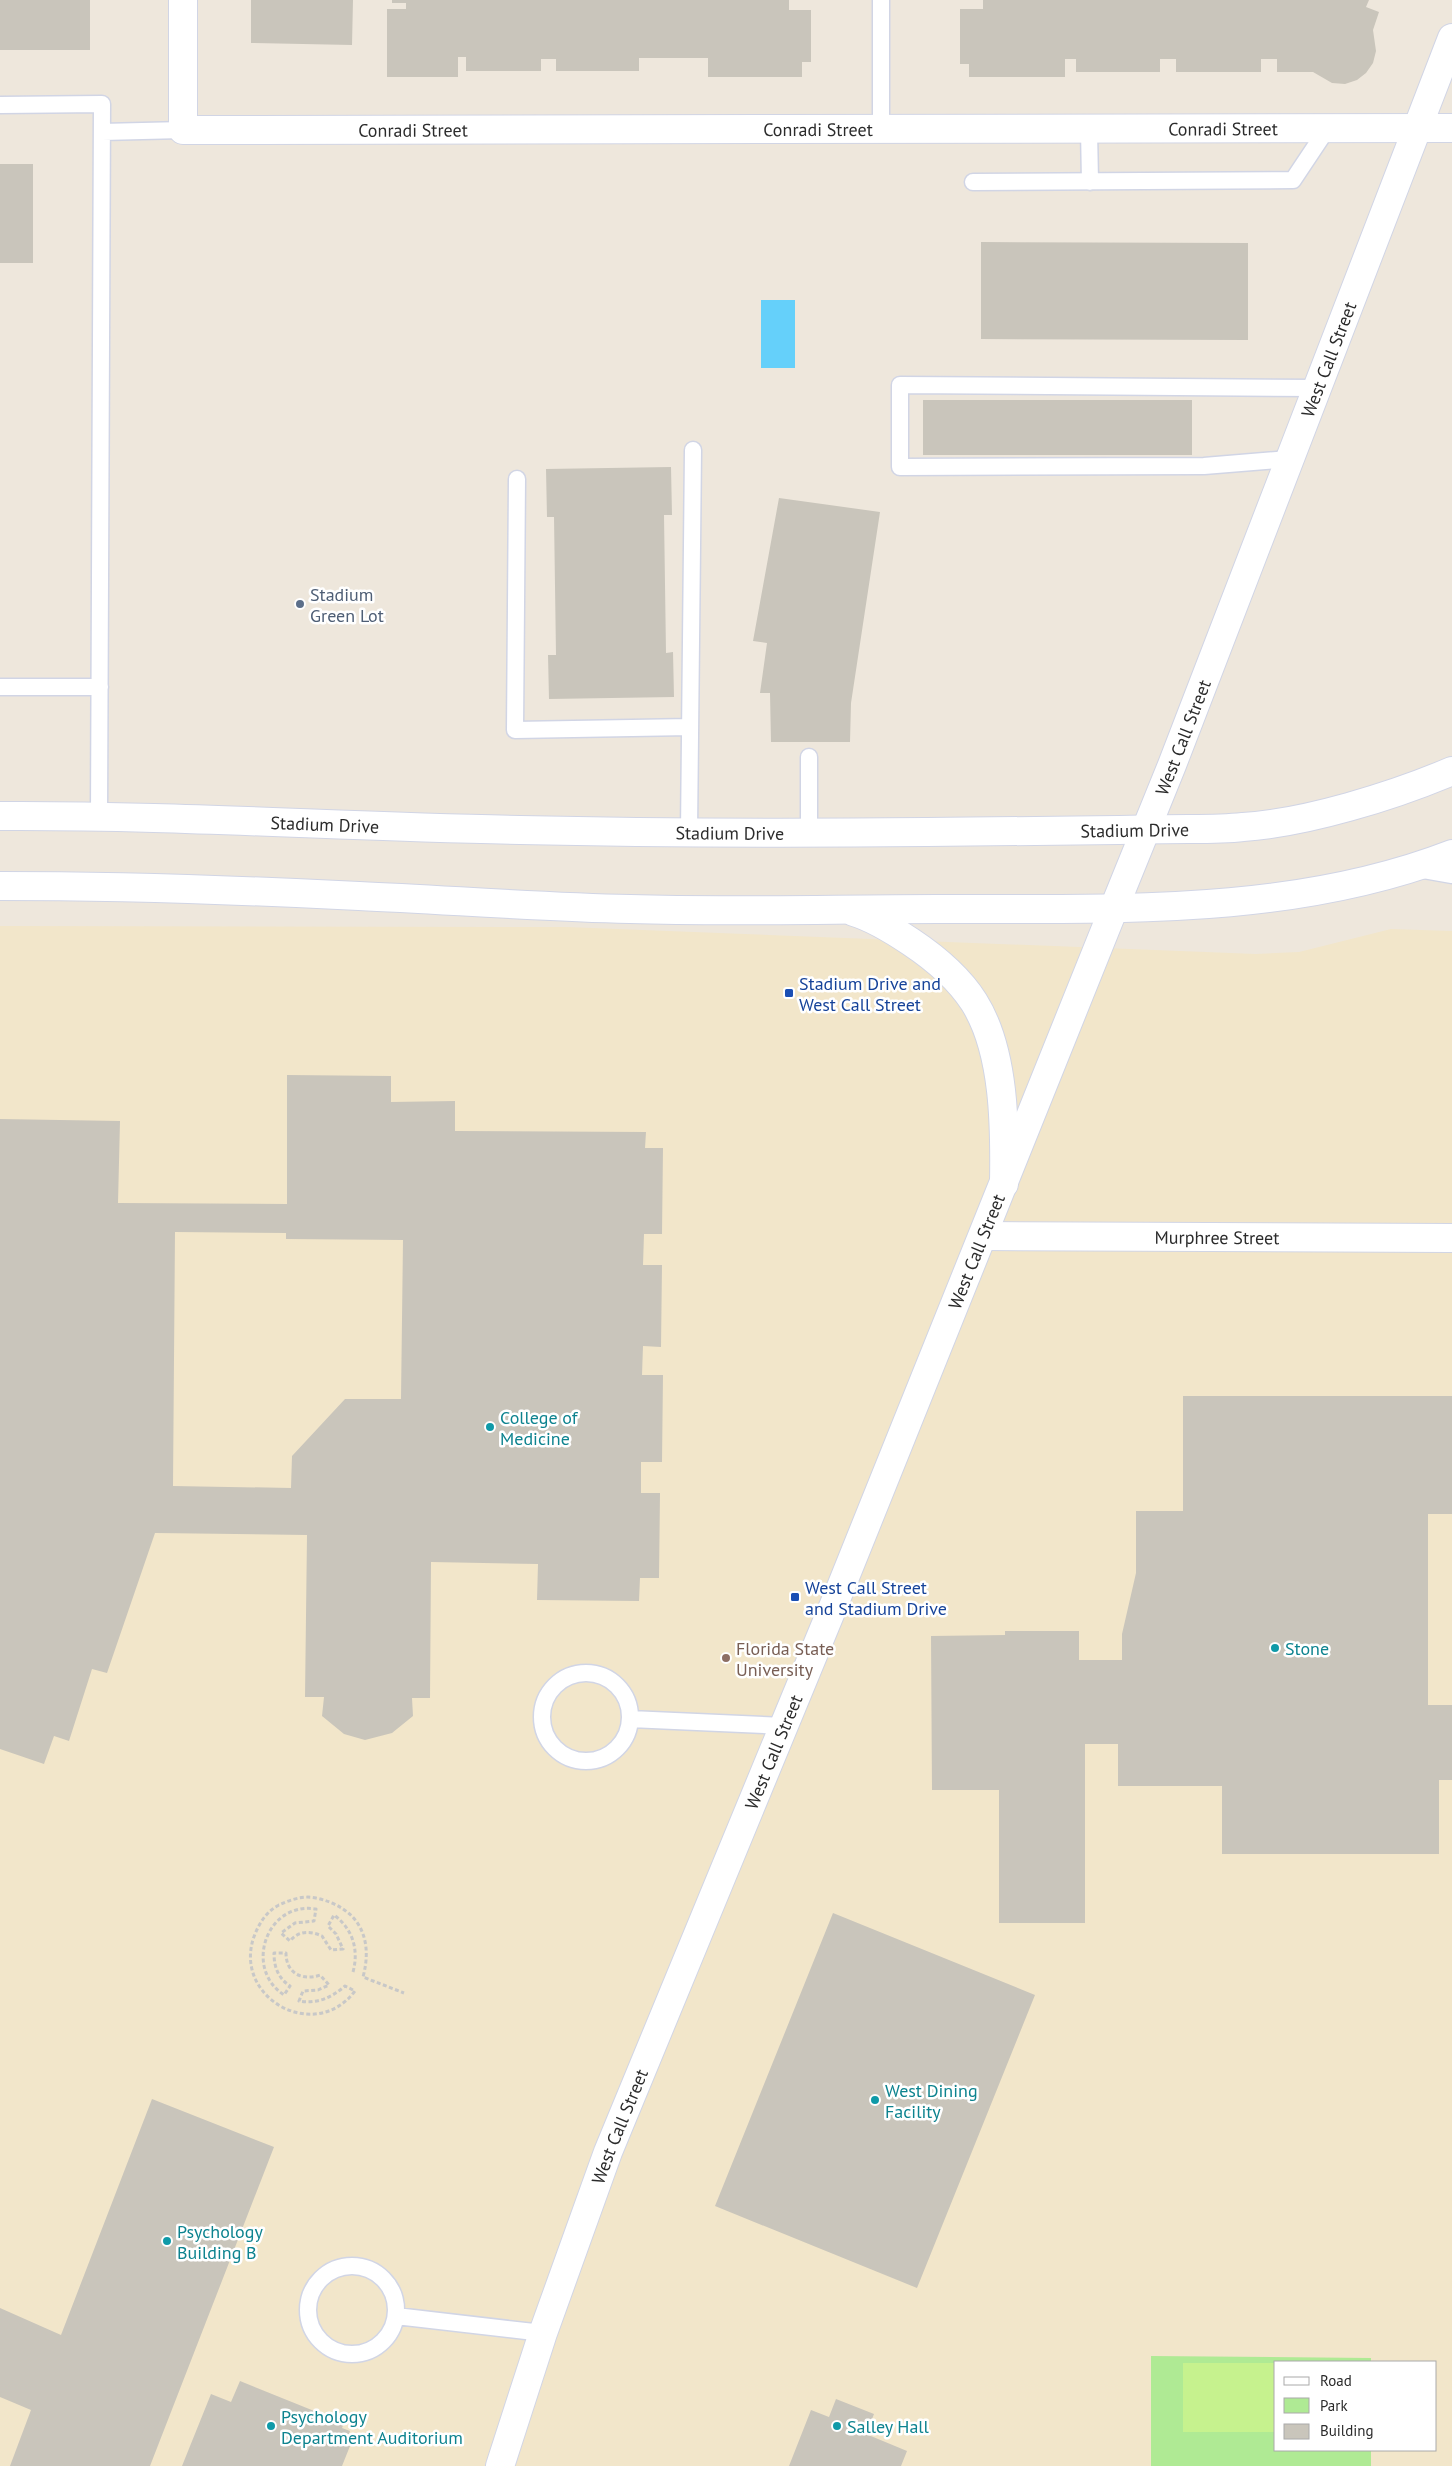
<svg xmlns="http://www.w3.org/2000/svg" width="1452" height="2466" font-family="'PT Sans',sans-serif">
<rect width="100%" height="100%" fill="#eee7dc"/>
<!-- education -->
<path fill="#f2e6ca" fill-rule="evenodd" d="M0 926 566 927 1256 954 1299 952 1391 929 1452 931V2466H0ZM1276 2362H1436V2450H1276Z"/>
<!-- green -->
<path fill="#afea94" d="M1151 2356 1371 2358V2362H1276V2450H1371V2466H1151Z"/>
<!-- pitch -->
<path fill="#c6f28e" d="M1183 2363H1276V2432H1183Z"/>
<!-- water -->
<path fill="#65d0fa" d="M761 300H795V368H761Z"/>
<!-- building -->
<path fill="#c9c5bb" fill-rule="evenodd" d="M0 0H90V50H0Z
M251 0H353L352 45 251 43Z
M392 0H789V10H811V62H802V77H708V58H639V71H556V59H541V71H466V57H458V77H387V9H406V3H392Z
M983 0H1369L1366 7 1379 12 1373 30 1376 51 1373 63 1366 73 1357 80 1345 84 1332 83 1313 72H1277V59H1261V72H1176V59H1160V72H1076V59H1065V77H969V64H960V9H983Z
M0 164H33V263H0Z
M981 242 1248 243V340L981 339Z
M923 400H1192V455H923Z
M671 467 672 515H664L666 653 673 652 674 697 549 699 548 655H556L554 517H547L546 469Z
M779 498 880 512 851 703 850 742H771L770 693H760L767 643 753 641Z
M287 1075 391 1076V1102L455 1101V1131L646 1132 645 1148H663L662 1234H644L643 1265H662L661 1347 643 1346 642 1375H663L662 1462H641V1493H660L659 1578H640L639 1601 537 1600 538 1564 431 1562 430 1698H412L413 1716 392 1733 365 1740 344 1734 322 1716 324 1697H305L307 1535 155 1533 107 1673 92 1669 69 1741 54 1736 44 1764 0 1749V1119L120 1121 118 1203 287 1204ZM175 1232 286 1233V1239L403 1240 401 1399H345L292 1456 291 1488 173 1486Z
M1183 1396H1452V1514H1428V1705H1452V1780H1439V1854H1222V1786H1118V1744H1085V1923H999V1790H932L931 1636 1005 1635V1631H1079V1660H1122V1634L1136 1573V1511H1183Z
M833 1913 1035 1995 917 2288 715 2206Z
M152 2099 274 2147 150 2466H10L31 2410 0 2397V2308L61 2335Z
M240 2381 344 2423 342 2428 350 2431 347 2439 352 2441 342 2466H182L211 2394 231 2402Z
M836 2399 874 2414 866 2434 907 2451 901 2466H789L811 2410 829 2417Z"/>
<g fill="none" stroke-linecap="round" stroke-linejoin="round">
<defs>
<path id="service" d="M0 105 102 104 99 817
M881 129V0
M1089 129 1090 182
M102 132 183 130
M973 182 1293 180 1327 129
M1289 459 1204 466 900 467V385L1317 388
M517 479 515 730 690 727
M0 687H100
M809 757V832
M689 832 693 450
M1418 869 1452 875
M542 1717a44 44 0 1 1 88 0a44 44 0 1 1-88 0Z
M630 1719 784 1726
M308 2310a44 44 0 1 1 88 0a44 44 0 1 1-88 0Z
M396 2316 543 2333"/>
<g id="minor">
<path id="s1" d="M183 0V130L1452 128"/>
<path id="s2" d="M983 1236 1452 1238"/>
<path id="s3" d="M500 2466 543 2333 608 2152 835 1602 1114 908"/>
</g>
<g id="tertiary">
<path id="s4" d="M1114 908 1172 765 1452 38"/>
</g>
<g id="secondary">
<path id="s5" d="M0 816C174 815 346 827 520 830 743 835 966 832 1190 829 1207 829 1225 829 1243 827 1306 823 1393 796 1452 771"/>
<path d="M0 886C120 886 239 890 359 896 449 900 540 907 630 909 732 912 835 909 938 909 1110 908 1289 917 1452 854"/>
<path d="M854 912C874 918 893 930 911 942 935 958 958 977 974 1002 1005 1051 1005 1128 1004 1184"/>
</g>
</defs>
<!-- service casing -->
<use href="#service" stroke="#d1d5e5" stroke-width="19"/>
<!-- minor casing -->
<use href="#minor" stroke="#d1d5e5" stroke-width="30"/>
<!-- tertiary casing -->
<use href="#tertiary" stroke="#d1d5e5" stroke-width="30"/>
<!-- secondary casing -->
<use href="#secondary" stroke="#d1d5e5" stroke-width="30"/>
<!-- path -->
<path stroke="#c8c8c8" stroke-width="3" stroke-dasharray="4 2.5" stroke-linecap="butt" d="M353 1972C359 1950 353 1929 334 1915L328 1926 336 1934 343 1949 331 1950 322 1936C311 1931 299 1930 290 1941L281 1933 295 1923 314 1921 316 1909C267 1901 243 1968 284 1995L290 1986C278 1978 274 1967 274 1953H286C286 1974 303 1981 320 1975L329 1985 318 1990 303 1991 299 2001C317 2004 331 1998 345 1986L355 1991C314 2045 230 1996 255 1934 260 1922 267 1911 279 1905 290 1900 303 1895 316 1898 357 1907 374 1936 363 1977L404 1993"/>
<!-- service -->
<use href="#service" stroke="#fff" stroke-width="16"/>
<!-- minor -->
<use href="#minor" stroke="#fff" stroke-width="28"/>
<!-- tertiary -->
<use href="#tertiary" stroke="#fff" stroke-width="28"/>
<!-- secondary -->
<use href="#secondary" stroke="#fff" stroke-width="28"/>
</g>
<!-- markers -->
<circle fill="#5c6f8a" stroke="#fff" stroke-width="2" cx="300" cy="604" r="5"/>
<g fill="#1a4fb4" stroke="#fff" stroke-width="2">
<rect x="784" y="988" width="10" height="10" rx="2.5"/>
<rect x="790" y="1592" width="10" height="10" rx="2.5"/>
</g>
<g fill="#0f9aa8" stroke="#fff" stroke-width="2">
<circle cx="490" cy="1427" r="5"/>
<circle cx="1275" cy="1648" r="5"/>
<circle cx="875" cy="2100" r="5"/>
<circle cx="167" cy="2241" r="5"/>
<circle cx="271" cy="2426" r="5"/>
<circle cx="837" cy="2426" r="5"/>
</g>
<circle fill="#8d6e63" stroke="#fff" stroke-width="2" cx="726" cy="1658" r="5"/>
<g text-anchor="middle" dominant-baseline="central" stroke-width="5" stroke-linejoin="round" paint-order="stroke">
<!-- street labels -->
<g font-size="18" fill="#2b2b2b" stroke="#fff">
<text stroke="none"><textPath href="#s1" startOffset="765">Conradi Street</textPath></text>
<text stroke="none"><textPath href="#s1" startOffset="1170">Conradi Street</textPath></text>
<text stroke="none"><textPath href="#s1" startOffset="360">Conradi Street</textPath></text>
<text stroke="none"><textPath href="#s4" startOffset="589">West Call Street</textPath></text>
<text stroke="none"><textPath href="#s4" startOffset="184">West Call Street</textPath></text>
<text stroke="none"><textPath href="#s5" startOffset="325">Stadium Drive</textPath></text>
<text stroke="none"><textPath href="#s5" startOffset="1135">Stadium Drive</textPath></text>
<text stroke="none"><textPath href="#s5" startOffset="730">Stadium Drive</textPath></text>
<text stroke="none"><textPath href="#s2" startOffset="234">Murphree Street</textPath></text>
<text stroke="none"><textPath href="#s3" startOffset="1305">West Call Street</textPath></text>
<text stroke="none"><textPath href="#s3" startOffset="765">West Call Street</textPath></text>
<text stroke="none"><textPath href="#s3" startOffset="360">West Call Street</textPath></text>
</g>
<!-- service labels -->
<g font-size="18" fill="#4e5e75" stroke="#fff" text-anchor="start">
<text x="310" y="594">Stadium<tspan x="310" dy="21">Green Lot</tspan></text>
</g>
<!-- transit labels -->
<g font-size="18" fill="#164399" stroke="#fff" text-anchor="start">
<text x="799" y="983">Stadium Drive and<tspan x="799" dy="21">West Call Street</tspan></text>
<text x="805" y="1587">West Call Street<tspan x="805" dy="21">and Stadium Drive</tspan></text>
</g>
<!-- culture labels -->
<g font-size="18" fill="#0d838f" stroke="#fff" text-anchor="start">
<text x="500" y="1417">College of<tspan x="500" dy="21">Medicine</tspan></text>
<text x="1285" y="1648">Stone</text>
<text x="885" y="2090">West Dining<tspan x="885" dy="21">Facility</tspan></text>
<text x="177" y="2231">Psychology<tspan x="177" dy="21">Building B</tspan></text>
<text x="281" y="2416">Psychology<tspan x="281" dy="21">Department Auditorium</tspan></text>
<text x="847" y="2426">Salley Hall</text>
</g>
<!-- education labels -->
<g font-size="18" fill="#785e54" stroke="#fff" text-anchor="start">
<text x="736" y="1648">Florida State<tspan x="736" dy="21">University</tspan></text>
</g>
</g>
<!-- legend -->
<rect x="1274" y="2361" width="162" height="90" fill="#ffffff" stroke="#aaaaaa"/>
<rect x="1284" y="2377" width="25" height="8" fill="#ffffff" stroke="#aaaaaa"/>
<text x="1320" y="2386" font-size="15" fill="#2b2b2b">Road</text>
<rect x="1284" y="2398" width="25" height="15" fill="#afea94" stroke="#aaaaaa"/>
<text x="1320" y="2411" font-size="15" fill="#2b2b2b">Park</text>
<rect x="1284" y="2424" width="25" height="15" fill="#c9c5bb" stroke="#aaaaaa"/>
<text x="1320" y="2436" font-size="15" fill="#2b2b2b">Building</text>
</svg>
